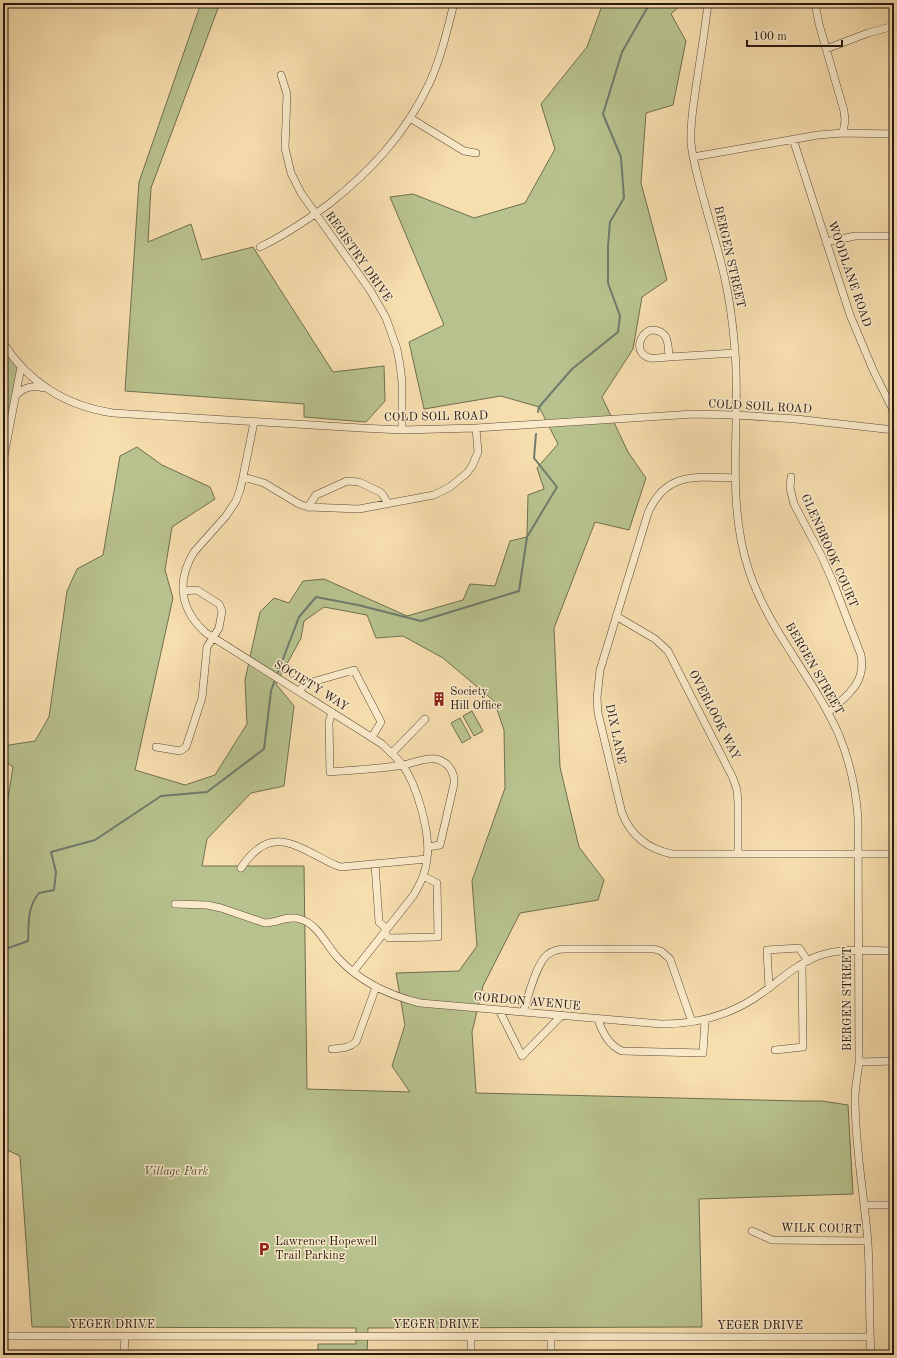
<svg xmlns="http://www.w3.org/2000/svg" width="897" height="1358" font-family="'Old Standard TT',serif">
<rect width="100%" height="100%" fill="#f7deae"/>
<filter id="stains"><feTurbulence type="fractalNoise" baseFrequency=".005" numOctaves="4"/><feColorMatrix values="0 0 0 0 .2 0 0 0 0 .09 0 0 0 0 .02 0 0 0 .5 -.17"/></filter>
<radialGradient id="worn" r=".72"><stop offset=".6" stop-color="#630" stop-opacity="0"/><stop offset="1" stop-color="#630" stop-opacity=".3"/></radialGradient>
<!-- green -->
<path fill="#b8c28e" stroke="#706e50" fill-rule="evenodd" d="M201 3H220L151 188 148 242 191 224 202 260 253 247 333 372 384 366 385 401 366 422 304 417V404L125 391 139 182Z
M603 3H683L671 14 686 41 673 105 646 113 641 183 667 280 642 297 633 349 602 397 628 452 646 478 629 530 595 522 554 628 560 767 579 847 604 880 598 900 520 913 483 986 472 1032 476 1093 799 1101H822L848 1105 853 1194 699 1199 702 1327 368 1328 367 1355H318V1344H356V1328L32 1327 20 1156 3 1148V824L4 823 13 767 3 760V746L35 741 49 717 67 591 77 569 103 555 120 456 137 447 162 465 210 487 215 499 172 527 165 570 173 598 135 770 185 785 215 775 247 724 245 680 260 612 274 598 289 603 303 581 324 579 407 616 463 600 470 584 495 586 510 541 527 537 528 495 544 489 537 468 558 444 539 407 501 396 424 409 409 342 444 325 390 197 413 194 474 218 525 203 555 149 541 104 587 47ZM324 607 367 615 376 638 403 636 443 658 494 701 504 730 505 788 472 881 477 946 459 971 396 973 405 1025 392 1066 410 1092 307 1089 304 866H202L207 839 251 793 284 786 294 706 276 684 301 638 304 621Z
M3 343 21 367 3 457Z
M472 711 483 731 474 736 463 716Z
M460 718 471 738 462 743 451 723Z"/>
<g fill="none" stroke-linecap="round" stroke-linejoin="round">
<!-- stream -->
<path stroke="#6e7b6d" stroke-width="2" d="M538 412 539 407 572 369 618 332 620 316 608 283V246L610 222 624 198 621 157 603 114 622 52 650 3
M278 672 299 617 316 597 358 605 421 621 519 591 527 537 557 487 534 458 536 434
M3 950 28 941C29 922 27 908 39 893L54 890 56 872 51 852 95 840 161 796 207 792 264 749 271 691 274 682"/>
<defs>
<path id="minor" d="M708 3C705 31 700 59 696 87 693 106 690 124 691 143 693 161 698 179 703 197 710 223 718 249 724 275 730 300 733 325 735 351 741 425 725 499 749 571 769 631 814 678 839 735 850 762 856 790 858 818L859 1062C858 1074 855 1086 855 1098 855 1147 864 1194 868 1243 870 1280 869 1318 871 1355
M815 3 819 24 844 111 845 120 843 133
M826 49 868 33 894 26
M281 75 287 94 285 148 291 173 301 193 370 290 386 318 397 349 400 365 402 382V430
M410 118 464 151 476 153
M793 139 850 315 874 372 894 412
M693 157 818 135 843 133 894 134
M826 242 855 236H894
M260 247C285 235 307 220 329 204 372 170 405 134 429 84 441 58 447 31 454 3
M651 330C669 330 668 343 669 357 664 357 656 359 650 358 634 354 638 334 651 330Z
M3 343C29 383 66 406 113 413L361 428 402 430 476 428 694 414 736 415 796 419 894 430
M669 357 735 353
M15 396C23 388 32 384 43 388
M254 422 243 477 240 490 236 501 226 516 194 552C176 581 180 610 206 633L382 744C389 751 396 757 402 764 417 785 431 834 427 859 426 873 420 884 413 896L353 972
M3 461 21 367
M243 477 264 483 299 504 308 507 359 509 434 495 450 487 467 473 472 466 478 452 476 428
M791 477 790 488 794 504 821 555 833 582 861 655C866 684 847 695 828 713
M735 478C697 477 666 471 648 513L600 670 597 698 598 713 622 813C631 836 648 849 672 854H894
M308 507 316 495 347 481 359 482 380 492 383 495 388 504
M616 616 655 639 668 651 733 778 737 790 738 803V854
M299 691 305 684 354 670 381 722 372 737
M332 712 329 722 330 772C354 770 379 769 403 765 414 763 426 757 436 759 449 762 455 773 454 784L440 845 428 847
M156 747 180 751 186 747 202 698 207 647 219 628 222 611 219 604 197 590 183 591
M392 753 425 719
M375 864 379 922 387 929
M241 868C271 822 297 847 335 865L341 867 427 859
M175 904 207 905 221 908 265 923C277 923 288 915 300 919 318 924 326 945 338 958 360 982 388 995 420 1003L661 1024C698 1024 732 1015 762 993 780 980 797 964 818 956 842 947 869 951 894 951
M384 933 389 938 438 937 437 883 423 876
M769 988 767 950 799 948 808 961
M499 1010 522 1056 561 1016
M523 1012C528 998 536 964 547 955 552 951 558 949 565 949H654L661 951 670 959 692 1022
M598 1019C602 1032 608 1045 622 1051L703 1053 705 1020
M332 1049C342 1048 349 1048 356 1042L376 987
M775 1050 803 1047 802 964
M859 1062 894 1061
M864 1205H894
M752 1231 772 1240 867 1241
M3 1336 870 1337
M124 1355 125 1336
M471 1355V1336
M551 1355V1336"/>
</defs>
<!-- minor casing -->
<use href="#minor" stroke="#5b4a39" stroke-width="8"/>
<!-- minor -->
<use href="#minor" stroke="#faeaca" stroke-width="7"/>
</g>
<!-- icons -->
<defs>
<symbol id="building-bare" viewBox="-9 -9 18 18"><path d="M-4-6H4V6H1V3H-1V6H-4ZM-2.5-4.3h1.7v1.8h-1.7ZM.8-4.3h1.7v1.8H.8ZM-2.5-1h1.7V.8h-1.7ZM.8-1h1.7V.8H.8Z" fill="#8f2418" stroke="#faeaca" stroke-width="2.5" paint-order="stroke"/></symbol>
<symbol id="parking-bare" viewBox="-9 -9 18 18"><path d="M-3.5-5.5H1a3.5 3.5 0 0 1 0 7H-1V5.5H-3.5ZM-1-3.4V-.6H.8a1.4 1.4 0 0 0 0-2.8Z" fill="#8f2418" stroke="#faeaca" stroke-width="2.5" paint-order="stroke"/></symbol>
</defs>
<g fill-rule="evenodd">
<use href="#building-bare" x="429" y="689" width="20" height="20"/>
<use href="#parking-bare" x="254" y="1239" width="20" height="20"/>
</g>
<g text-anchor="middle" dominant-baseline="central" stroke-width="3" stroke-linejoin="round" paint-order="stroke">
<!-- street labels -->
<g font-size="12" fill="#271912" stroke="#faeaca">
<text transform="translate(358 257) rotate(55)">REGISTRY DRIVE</text>
<text transform="translate(729 257) rotate(77)">BERGEN STREET</text>
<text transform="translate(849 274) rotate(71)">WOODLANE ROAD</text>
<text transform="translate(760 407) rotate(3)">COLD SOIL ROAD</text>
<text transform="translate(436 417) rotate(-1)">COLD SOIL ROAD</text>
<text transform="translate(829 551) rotate(66)">GLENBROOK COURT</text>
<text transform="translate(814 669) rotate(60)">BERGEN STREET</text>
<text transform="translate(311 686) rotate(32)">SOCIETY WAY</text>
<text transform="translate(714 715) rotate(63)">OVERLOOK WAY</text>
<text transform="translate(615 734) rotate(78)">DIX LANE</text>
<text transform="translate(848 999) rotate(-90)">BERGEN STREET</text>
<text transform="translate(527 1002) rotate(5)">GORDON AVENUE</text>
<text transform="translate(821 1229) rotate(1)">WILK COURT</text>
<text x="112" y="1325">YEGER DRIVE</text>
<text x="436" y="1325">YEGER DRIVE</text>
<text x="760" y="1326">YEGER DRIVE</text>
</g>
<!-- poi labels -->
<g font-size="12" fill="#271912" stroke="#faeaca" text-anchor="start">
<text x="450" y="692">Society<tspan x="450" dy="14">Hill Office</tspan></text>
<text x="275" y="1242">Lawrence Hopewell<tspan x="275" dy="14">Trail Parking</tspan></text>
</g>
<!-- park labels -->
<g font-size="12" font-style="italic" fill="#524c37" stroke="#faeaca">
<text x="176" y="1172">Village Park</text>
</g>
</g>
<!-- margin -->
<rect width="897" height="1358" fill="none" stroke="#f7deae" stroke-width="16"/>
<rect x="4" y="4" width="889" height="1350" fill="none" stroke="#271912" stroke-width="2"/>
<rect x="8" y="8" width="881" height="1342" fill="none" stroke="#271912"/>
<!-- scale -->
<path d="M747 40v6h95v-6" fill="none" stroke="#271912" stroke-width="2"/>
<text x="753" y="40" font-size="12" fill="#271912" stroke="#faeaca" stroke-width="3" paint-order="stroke">100 m</text>
<rect width="100%" height="100%" filter="url(#stains)"/>
<rect width="100%" height="100%" fill="url(#worn)"/>
</svg>
